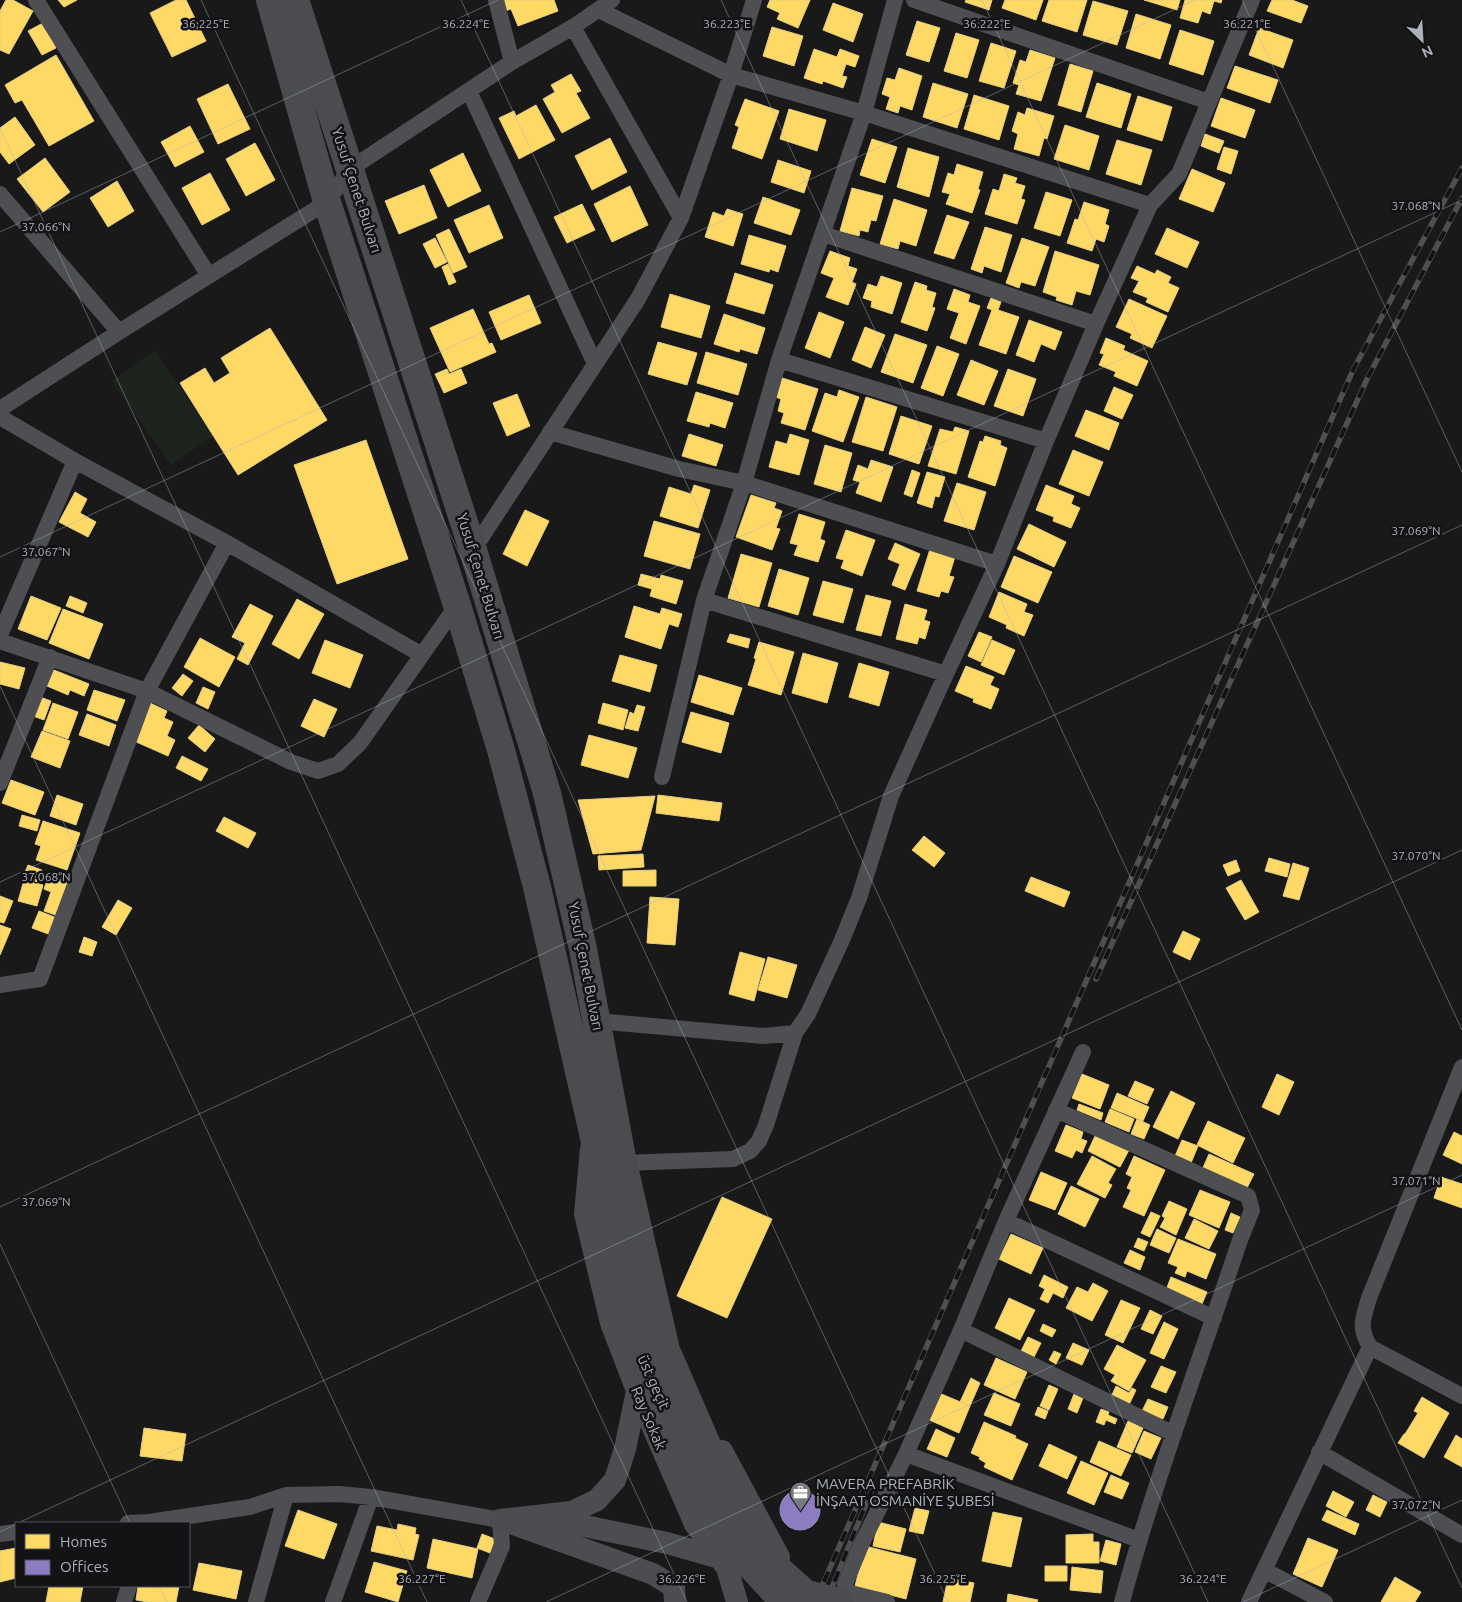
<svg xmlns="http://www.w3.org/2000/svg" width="1462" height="1602" font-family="Ubuntu,sans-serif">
<rect width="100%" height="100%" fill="#19191a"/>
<!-- park -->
<path fill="#1d241e" d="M155 351 213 436 171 465 112 381Z"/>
<!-- homes -->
<path fill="#ffd966" stroke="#e6cd7f" d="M6 0H13L33 11 9 54 0 50V11Z
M58 0H77L64 7Z
M176 0H186L206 41 172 57 150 13Z
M501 0H554L558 11 518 26 511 9 505 11Z
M770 0H810L798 28 777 19 780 13 767 7Z
M966 0H992L989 10 965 2Z
M1005 0H1043L1036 20 1002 8Z
M1049 0H1087L1077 32 1042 21Z
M1144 0H1180L1177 10Z
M1185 0H1222L1221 3 1214 1 1210 14 1202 11 1198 23 1180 18Z
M1272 0H1292L1308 6 1301 23 1267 11Z
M1093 1 1128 11 1117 45 1083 35Z
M833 3 863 14 853 42 823 30Z
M1136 14 1171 25 1160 59 1126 48Z
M917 21 940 28 929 62 906 55Z
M43 23 56 48 42 55 28 31Z
M772 27 803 36 794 66 763 56Z
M1259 28 1293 40 1283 68 1249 55Z
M1180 30 1214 41 1203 75 1169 64Z
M956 33 979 40 967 78 944 71Z
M991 43 1016 51 1004 88 979 81Z
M814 49 837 57 840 49 859 56 855 67 846 64 842 76 847 77 843 88 823 81 822 84 804 78Z
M1030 50 1055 58 1041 101 1016 94 1019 85 1013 83 1020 60 1026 62Z
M56 55 94 121 49 146 22 100 15 103 5 85Z
M1070 64 1093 71 1081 112 1058 105Z
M1235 66 1278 80 1270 103 1227 88Z
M899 68 922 76 912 110 900 106 898 113 886 109 890 97 882 94 887 78 895 80Z
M571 74 581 91 576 93 590 118 562 133 543 99 555 92 551 85Z
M933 83 968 94 957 128 923 117Z
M1097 83 1131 94 1121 128 1086 117Z
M228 84 250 129 218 144 197 99Z
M974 95 1009 106 999 140 964 129Z
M1138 96 1172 107 1162 141 1127 130Z
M1221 98 1255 110 1245 138 1211 126Z
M745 99 779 111 762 159 732 148 739 127 735 125Z
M536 105 555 140 519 159 499 118 514 111 516 116Z
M1027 108 1054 116 1047 139 1044 138 1039 156 1014 149 1018 134 1012 131 1018 112 1025 115Z
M789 109 826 120 817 151 780 139Z
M15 117 35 145 9 164 0 152V128Z
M1065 125 1099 136 1089 170 1054 159Z
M190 126 204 152 175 167 161 142Z
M1205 134 1224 141 1219 153 1201 146Z
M610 138 627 172 592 190 575 156Z
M872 139 897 147 885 183 860 175Z
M1117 140 1152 150 1141 185 1106 174Z
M255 143 275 180 246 196 226 159Z
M1224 147 1238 151 1231 174 1217 169Z
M908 148 939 157 929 197 897 187Z
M463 153 481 191 448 207 430 170Z
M45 158 70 192 43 212 17 179Z
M778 160 811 171 804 193 771 182Z
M957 164 983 172 978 189 980 190 972 213 946 204 950 194 942 192 948 173 954 175Z
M1192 169 1225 183 1213 212 1179 199Z
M210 173 230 210 202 225 182 188Z
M1004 174 1017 178 1015 183 1025 186 1021 199 1025 200 1017 224 985 214 993 189 999 191Z
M117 181 134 211 108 227 90 198Z
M424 185 437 218 399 234 385 201Z
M630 186 648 225 612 242 594 204Z
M852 188 883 196 876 221 871 220 868 232 860 230 859 236 840 231Z
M1046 192 1072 200 1060 236 1034 228Z
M763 197 800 210 791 235 754 223Z
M894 199 927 210 916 246 900 241 898 249 880 244Z
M1084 202 1109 210 1105 224 1109 226 1104 242 1096 239 1092 251 1067 243 1075 219 1078 220Z
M582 204 595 230 567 243 554 217Z
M489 205 503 238 469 253 454 220Z
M727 209 743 214 733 246 705 237 713 212 724 216Z
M947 215 969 222 954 259 934 253Z
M985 227 1012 235 1001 272 984 266 982 273 971 269Z
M1167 228 1199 242 1187 268 1155 254Z
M449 229 467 267 453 273 436 235Z
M749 235 786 246 778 272 770 269 769 272 741 264Z
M435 238 447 262 435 268 423 244Z
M1022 238 1049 247 1035 286 1021 282 1019 288 1006 283Z
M830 251 850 258 848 266 857 269 852 282 856 284 848 305 826 297 834 278 821 273Z
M1055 251 1099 265 1090 295 1076 291 1072 305 1056 300 1057 297 1043 292Z
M448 264 456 282 449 285 442 267Z
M1137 266 1155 274 1157 270 1171 277 1168 283 1179 288 1168 312 1146 302 1148 298 1133 292 1139 281 1131 278Z
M735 273 773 285 764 314 726 303Z
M881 276 902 283 892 314 871 307 872 301 863 298 868 284 877 287Z
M915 282 927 286 926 290 936 293 932 307 935 308 927 331 901 322Z
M954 289 970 295 968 302 980 306 966 344 950 338 959 313 947 309Z
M670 294 710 306 701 338 661 327Z
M529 295 541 323 501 340 489 312Z
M991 298 1001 302 998 310 1019 317 1006 354 979 345 992 310 987 308Z
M1129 299 1167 316 1152 348 1130 338 1132 334 1116 327Z
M473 309 489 344 492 343 496 352 450 372 430 328Z
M819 312 844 322 830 358 805 348Z
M724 314 765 328 757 354 740 349 739 352 714 344Z
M1029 320 1062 332 1055 350 1041 344 1034 362 1016 355Z
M865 327 885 335 871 368 852 360Z
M270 328 327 420 238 475 180 383 205 368 214 383 230 373 221 358Z
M895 334 927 345 913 383 881 372Z
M1106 338 1125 346 1123 350 1148 361 1137 386 1114 376 1116 372 1099 365 1104 354 1100 353Z
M658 342 697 353 687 385 648 374Z
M937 346 959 354 943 396 921 388Z
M706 352 747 364 738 395 697 383Z
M971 360 998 371 984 405 957 395Z
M447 369 449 374 461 369 467 383 444 393 435 374Z
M1008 369 1036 379 1023 416 994 406Z
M779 377 818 389 805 430 781 423 784 413 778 411 781 399 773 396Z
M1114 387 1133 395 1122 419 1104 411Z
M839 390 859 397 843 442 812 431 825 393 837 397Z
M696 392 733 403 725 428 710 423 709 427 687 421Z
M517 394 530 426 507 436 493 403Z
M866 397 897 407 883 451 852 442Z
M1086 410 1119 423 1109 450 1075 436Z
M901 416 932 426 919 464 889 454Z
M955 427 969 431 956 474 928 466 940 429 953 432Z
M689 434 723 445 716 466 682 456Z
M790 434 809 440 799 475 769 467 776 441 787 444Z
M985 436 1001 441 1000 445 1007 448 995 486 968 477 980 441 983 442Z
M366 440 408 559 337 584 294 465Z
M825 445 852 453 841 492 814 484Z
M1073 450 1103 462 1089 496 1059 484Z
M871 460 893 467 881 502 856 493 860 482 853 480 858 465 868 469Z
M912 470 920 473 912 497 904 494Z
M927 472 945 477 939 497 935 496 932 508 917 503Z
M957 483 986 492 974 530 944 521Z
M694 485 710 490 698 528 660 516 669 487 691 494Z
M1046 485 1074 496 1071 504 1080 508 1071 528 1053 521 1054 517 1036 510Z
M75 492 87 499 80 513 96 522 88 537 59 522Z
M751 495 776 503 774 508 782 511 776 528 780 529 772 550 736 537Z
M525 510 549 521 527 566 503 554Z
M799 514 825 522 820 539 825 541 818 562 794 555 798 545 790 543Z
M654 521 700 534 690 569 644 556Z
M1029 524 1066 542 1054 567 1017 549Z
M846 530 875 540 862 576 841 568 844 560 836 558Z
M895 543 920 554 905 590 892 585 900 564 888 559Z
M930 549 955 557 949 576 954 577 948 593 941 591 939 597 917 591Z
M741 554 772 563 759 607 728 598Z
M1014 556 1052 572 1038 603 1001 587Z
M779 569 809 578 798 615 768 606Z
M641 574 660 579 661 575 683 581 676 604 650 596 652 589 638 585Z
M823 581 853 589 843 623 813 615Z
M999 592 1027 604 1024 612 1033 615 1024 636 1006 628 1007 625 989 617Z
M866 595 891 601 881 636 856 630Z
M31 596 61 608 47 640 18 629Z
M70 596 87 603 83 613 66 606Z
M297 599 324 614 299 659 272 644Z
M250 604 273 616 248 665 237 659 245 643 232 637Z
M905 604 927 610 924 620 930 622 925 639 919 637 917 644 896 639Z
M634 606 660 614 662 608 682 614 678 627 669 624 661 649 625 637Z
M63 609 103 624 89 659 49 643Z
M979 632 992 637 981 662 968 656Z
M730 634 750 639 748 648 727 642Z
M200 638 235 657 219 687 184 667Z
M325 640 363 655 350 688 312 673Z
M992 640 1015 650 1004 675 981 665Z
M759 642 794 652 781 695 748 685 756 659 754 658Z
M803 653 838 663 827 703 792 693Z
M620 655 657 665 650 692 612 681Z
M0 662 25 668 19 689 0 684Z
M859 663 889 672 879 706 849 697Z
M966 666 994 677 990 685 999 689 991 709 973 702 974 699 955 691Z
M54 670 89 684 84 696 70 690 68 695 47 686Z
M183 674 193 681 182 696 172 688Z
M699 675 742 688 733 715 691 702Z
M203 687 215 692 208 709 196 703Z
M94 690 125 700 117 721 87 710Z
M40 697 51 701 44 720 33 716Z
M314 699 337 709 324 737 301 726Z
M53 703 78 712 68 739 43 730Z
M150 703 167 711 164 718 173 722 167 736 175 740 168 756 134 741Z
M603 703 628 710 623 730 598 723Z
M637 705 645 707 638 731 625 728 630 712 634 714Z
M691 712 729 723 721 753 682 742Z
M87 714 116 725 109 746 79 735Z
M199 725 215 739 205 752 188 738Z
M42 731 70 741 60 768 31 757Z
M589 735 637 748 628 778 581 765Z
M182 756 208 769 201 781 176 768Z
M11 780 44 792 35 815 2 803Z
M57 795 83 804 76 825 50 816Z
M658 795 722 803 719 821 656 813Z
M655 796 641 850 593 854 578 800Z
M22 815 40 820 37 831 19 826Z
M224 817 256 833 248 848 216 831Z
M43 821 80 833 67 870 36 860 41 846 35 844Z
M924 836 945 853 934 867 912 850Z
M643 854 644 867 599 870 598 856Z
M1269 858 1290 864 1287 877 1265 871Z
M1236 860 1240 871 1228 876 1223 865Z
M1293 863 1309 868 1299 900 1283 896Z
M28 865 42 870 37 883 23 877Z
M656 870V886H623V871Z
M49 875 71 883 58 916 44 911 51 892 44 889Z
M1031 877 1070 892 1064 907 1025 891Z
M24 880 43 885 37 906 18 901Z
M1241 880 1259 912 1245 920 1226 888Z
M0 896 13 901 4 923 0 922Z
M650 897 679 899 675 945 647 943Z
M118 900 132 908 116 935 102 927Z
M39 911 57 918 51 935 32 928Z
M0 925 11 929 0 955Z
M1183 931 1200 939 1190 960 1173 952Z
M84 937 97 942 92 956 79 952Z
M740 952 765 959 754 1001 729 994Z
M768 957 797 965 787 998 758 990Z
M1082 1074 1109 1085 1100 1109 1072 1098Z
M1277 1074 1294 1082 1279 1115 1262 1107Z
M1135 1081 1154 1089 1147 1104 1128 1096Z
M1171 1091 1195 1103 1178 1139 1153 1127Z
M1117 1093 1149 1107 1143 1121 1111 1108Z
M1079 1104 1103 1113 1101 1120 1077 1110Z
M1110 1109 1134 1119 1129 1132 1105 1122Z
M1137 1119 1150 1125 1144 1139 1131 1134Z
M1208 1121 1245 1138 1233 1163 1197 1145Z
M1066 1125 1083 1132 1081 1139 1087 1141 1082 1153 1076 1150 1072 1158 1055 1151Z
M1454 1132 1462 1136V1164L1443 1155Z
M1096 1134 1129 1150 1120 1167 1088 1151Z
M1182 1140 1198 1146 1191 1163 1175 1156Z
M1209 1154 1254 1174 1246 1190 1202 1170Z
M1092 1156 1116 1169 1108 1183 1112 1185 1105 1198 1077 1184Z
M1134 1156 1165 1170 1144 1216 1123 1207 1131 1190 1127 1188 1132 1177 1126 1174Z
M1041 1172 1067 1183 1055 1210 1029 1200Z
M1441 1177 1462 1184V1208L1434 1198Z
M1071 1186 1099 1199 1085 1227 1058 1214Z
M1200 1190 1230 1202 1219 1228 1189 1215Z
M722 1197 772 1219 727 1318 677 1296Z
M1169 1201 1187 1209 1176 1235 1160 1227 1165 1218 1162 1216Z
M1151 1212 1160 1216 1150 1237 1141 1233Z
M1231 1213 1240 1217 1233 1233 1225 1230Z
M1194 1219 1218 1231 1209 1249 1185 1238Z
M1157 1229 1176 1238 1169 1253 1150 1245Z
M1011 1234 1043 1248 1031 1274 999 1259Z
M1138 1238 1148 1242 1144 1251 1134 1247Z
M1178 1239 1216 1254 1206 1279 1187 1271 1185 1277 1175 1273 1178 1267 1168 1263Z
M1130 1250 1145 1257 1140 1270 1124 1263Z
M1044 1275 1068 1287 1063 1298 1053 1293 1048 1303 1040 1299 1045 1289 1039 1286Z
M1171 1277 1207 1292 1202 1304 1166 1290Z
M1093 1283 1108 1291 1092 1321 1066 1308 1077 1287 1088 1292Z
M1009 1298 1035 1310 1020 1340 995 1328Z
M1121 1300 1140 1308 1123 1343 1105 1335Z
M1150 1310 1162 1316 1153 1334 1141 1329Z
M1164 1322 1178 1329 1164 1359 1150 1353Z
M1043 1324 1056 1330 1052 1337 1040 1331Z
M1028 1337 1041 1343 1034 1357 1021 1351Z
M1073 1343 1089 1350 1082 1365 1066 1358Z
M1117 1345 1146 1360 1129 1391 1111 1381 1115 1375 1104 1369Z
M1054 1351 1061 1354 1056 1364 1049 1360Z
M996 1358 1027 1372 1015 1399 984 1385Z
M1161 1366 1176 1372 1166 1393 1151 1387Z
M971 1378 980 1383 970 1406 960 1402Z
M1049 1385 1058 1389 1049 1410 1040 1406Z
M1116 1386 1129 1393 1132 1388 1136 1390 1129 1405 1111 1397Z
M939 1393 970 1406 959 1433 927 1419Z
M994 1393 1020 1404 1011 1426 984 1415Z
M1074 1394 1083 1398 1077 1413 1068 1409Z
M1422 1397 1449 1413 1424 1458 1398 1443 1404 1434H1405L1418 1413 1414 1411Z
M1148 1399 1168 1407 1163 1419 1142 1411Z
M1038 1407 1048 1411 1045 1419 1035 1415Z
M1101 1409 1109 1412 1108 1415 1117 1419 1115 1424 1106 1420 1104 1425 1096 1422Z
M1128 1421 1143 1428 1132 1453 1117 1447Z
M984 1422 1016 1436 1015 1438 1028 1444 1012 1480 984 1467 986 1463 979 1459 980 1457 971 1453Z
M144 1428 186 1434 182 1461 140 1456Z
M936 1429 955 1438 947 1457 927 1449Z
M1144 1431 1161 1438 1151 1459 1135 1452Z
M1456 1435 1462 1439V1467L1444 1457Z
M1099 1441 1131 1455 1121 1476 1090 1462Z
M1049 1444 1077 1457 1067 1479 1039 1466Z
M1081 1461 1108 1473 1094 1505 1067 1493Z
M1111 1475 1129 1483 1122 1499 1104 1492Z
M1333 1491 1354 1502 1346 1517 1326 1506Z
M1373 1495 1387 1502 1380 1517 1366 1510Z
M915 1508 929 1511 923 1534 909 1531Z
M298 1510 337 1524 324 1559 285 1546Z
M1327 1510 1359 1524 1355 1535 1322 1520Z
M993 1512 1022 1518 1011 1567 982 1561Z
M878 1522 906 1529 900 1552 873 1546Z
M398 1524 416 1528 415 1534 419 1535 413 1560 371 1551 377 1526 397 1530Z
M482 1534 495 1539 490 1553 477 1548Z
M1093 1534V1542H1099V1563H1066V1535Z
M1308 1538 1338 1550 1322 1587 1293 1574Z
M433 1539 478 1549 472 1578 427 1568Z
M1106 1540 1121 1544 1116 1565 1100 1561Z
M865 1546 916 1559 906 1599 855 1586Z
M16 1548V1578L0 1582V1551Z
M374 1562 407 1571 398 1602 365 1592Z
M199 1563 242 1571 236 1599 193 1590Z
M1045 1566H1067V1581H1045Z
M1072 1567 1103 1571 1101 1593 1070 1590Z
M1395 1577 1421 1592 1415 1602H1381Z
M948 1578 974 1583 970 1602H943Z
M49 1586H83L80 1602H46Z
M138 1586H179L176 1602H148L136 1600Z
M1008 1594 1038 1600 1037 1602H1007Z"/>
<!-- offices -->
<path fill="#8e7cc3" stroke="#978cc0" d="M780 1510a20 20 0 1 1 40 0a20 20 0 1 1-40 0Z"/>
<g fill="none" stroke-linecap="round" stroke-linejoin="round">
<!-- street -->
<path stroke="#4d4f53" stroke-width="16" d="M36 0 209 276
M496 0 512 62
M914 0 1209 102
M599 10 731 75 864 113 1150 205
M573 27 681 218
M469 91 595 364
M0 194 119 332
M823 234 1096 324
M779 360 1046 441
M0 409 119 332 327 202 350 169 512 62 573 27 612 0
M0 417 75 461 227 543 422 655
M550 432 679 469 744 483 997 564
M473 550 638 299 681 218 731 75 754 0
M704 600 946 674
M0 635 75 461
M0 641 147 691 291 762 318 771 338 764 360 743 457 605
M662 777 704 600 744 483 779 360 864 113 895 0
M0 783 50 657
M0 985 40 979 147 691 227 543
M597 1021 763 1036 795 1033 808 1014 842 940 859 898 891 796 946 674 997 564 1046 441 1096 324 1150 205 1179 174 1252 0
M1462 1067 1369 1298C1363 1320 1358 1326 1370 1347L1462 1396
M1056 1110 1248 1196 1252 1210 1240 1240C1200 1360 1155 1479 1122 1602
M623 1163 733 1159 750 1151 759 1141 766 1125 795 1033
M1006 1221 1214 1318
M961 1330 1174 1434
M1319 1452 1462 1535
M906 1454 1139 1540
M128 1523 149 1522 250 1507 286 1495 339 1494 371 1497 500 1520 502 1546 478 1602
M0 1534 16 1532
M1264 1570 1325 1602
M124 1602 129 1586
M256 1602 286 1495
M333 1602 371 1497
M887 1602 846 1592 845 1584 862 1543 906 1454 961 1330 1006 1221 1083 1052
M1249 1602 1370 1347"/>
<!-- secondary -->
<path stroke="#4c4d51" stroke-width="22" d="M591 1149 585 1214 611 1323 638 1393 695 1524 727 1568 737 1602
M722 1451 779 1557 777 1574
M536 1516 667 1543 723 1559
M500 1520 572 1512 597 1500 615 1480 625 1449 637 1391
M508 1522 653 1574 674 1587 675 1602"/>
<!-- highway -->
<path stroke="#4b4c4f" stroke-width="28" d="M270 0 327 202 457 605 501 750 537 887 593 1133
M295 0 473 550 547 793 583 949 623 1163"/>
<defs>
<path id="rail" d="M1096 979 1367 379 1462 198
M815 1602 1353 370 1462 168
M826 1602 873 1487"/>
</defs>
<!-- rail casing -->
<use href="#rail" stroke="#4e4f51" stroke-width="5.5"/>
<!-- rail -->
<use href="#rail" stroke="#131316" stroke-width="4" stroke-dasharray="11" stroke-linecap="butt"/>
<!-- highway-bridge -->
<path stroke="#4b4c4f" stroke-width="28" d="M593 1133 641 1357 733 1547 784 1602
M623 1163 666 1350 750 1544 806 1594 840 1602"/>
</g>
<!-- ticks -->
<path fill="none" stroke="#abb0ba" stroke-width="1" stroke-opacity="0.45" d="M201 0 948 1602M461 0 1208 1602M721 0 1462 1588M982 0 1462 1030M1242 0 1462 472M0 128 687 1602M0 232 498 0M0 557 1195 0M0 686 427 1602M0 882 1462 200M0 1207 1462 525M0 1244 130 1523M18 1523 1462 850M0 1532 16 1524M159 1586 167 1602M546 1602 1462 1175M1243 1602 1462 1500"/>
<!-- icons -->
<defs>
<symbol id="office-pin" viewBox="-11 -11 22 30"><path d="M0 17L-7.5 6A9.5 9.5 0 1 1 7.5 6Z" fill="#787b82" stroke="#131316"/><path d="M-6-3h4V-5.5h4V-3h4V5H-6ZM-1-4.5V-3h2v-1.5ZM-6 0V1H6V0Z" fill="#fff"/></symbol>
</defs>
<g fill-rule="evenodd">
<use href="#office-pin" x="788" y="1480" width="25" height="34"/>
</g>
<g text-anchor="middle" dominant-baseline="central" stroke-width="5" stroke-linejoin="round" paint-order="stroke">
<!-- street labels -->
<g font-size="15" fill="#abb0ba" stroke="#131316">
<text transform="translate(357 190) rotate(72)">Yusuf Çenet Bulvarı</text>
<text transform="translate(481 576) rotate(73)">Yusuf Çenet Bulvarı</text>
<text transform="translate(586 966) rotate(79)">Yusuf Çenet Bulvarı</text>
<text transform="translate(654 1382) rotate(66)">üst geçit</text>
<text transform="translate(649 1418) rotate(67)">Ray Sokak</text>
</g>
<!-- poi labels -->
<g font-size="15" fill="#abb0ba" stroke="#131316" text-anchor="start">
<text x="816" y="1483">MAVERA PREFABRİK<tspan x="816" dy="17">İNŞAAT OSMANİYE ŞUBESİ</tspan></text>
</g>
</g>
<g font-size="12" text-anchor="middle" fill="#abb0ba" stroke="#131316" stroke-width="5" stroke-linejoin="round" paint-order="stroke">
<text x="206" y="28">36.225°E</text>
<text x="466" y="28">36.224°E</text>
<text x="727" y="28">36.223°E</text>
<text x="987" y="28">36.222°E</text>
<text x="1247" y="28">36.221°E</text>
<text x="1416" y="210">37.068°N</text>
<text x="46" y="231">37.066°N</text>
<text x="1416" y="535">37.069°N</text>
<text x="46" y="556">37.067°N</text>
<text x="1416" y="860">37.070°N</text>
<text x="46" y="881">37.068°N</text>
<text x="1416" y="1185">37.071°N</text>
<text x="46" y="1206">37.069°N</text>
<text x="1416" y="1509">37.072°N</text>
<text x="422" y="1583">36.227°E</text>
<text x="682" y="1583">36.226°E</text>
<text x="943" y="1583">36.225°E</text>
<text x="1203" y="1583">36.224°E</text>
</g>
<!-- legend -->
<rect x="15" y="1522" width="175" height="65" fill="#131316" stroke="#505258"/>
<rect x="25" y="1534" width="25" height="15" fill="#ffd966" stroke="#505258"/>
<text x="60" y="1547" font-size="15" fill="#abb0ba">Homes</text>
<rect x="25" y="1560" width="25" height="15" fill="#8e7cc3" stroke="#505258"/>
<text x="60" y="1572" font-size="15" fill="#abb0ba">Offices</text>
<!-- north arrow -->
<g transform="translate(1422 40) rotate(155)" stroke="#131316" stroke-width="4" paint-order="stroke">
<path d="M0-4L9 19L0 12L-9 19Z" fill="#abb0ba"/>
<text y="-8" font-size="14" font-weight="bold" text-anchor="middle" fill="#abb0ba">N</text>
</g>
</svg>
